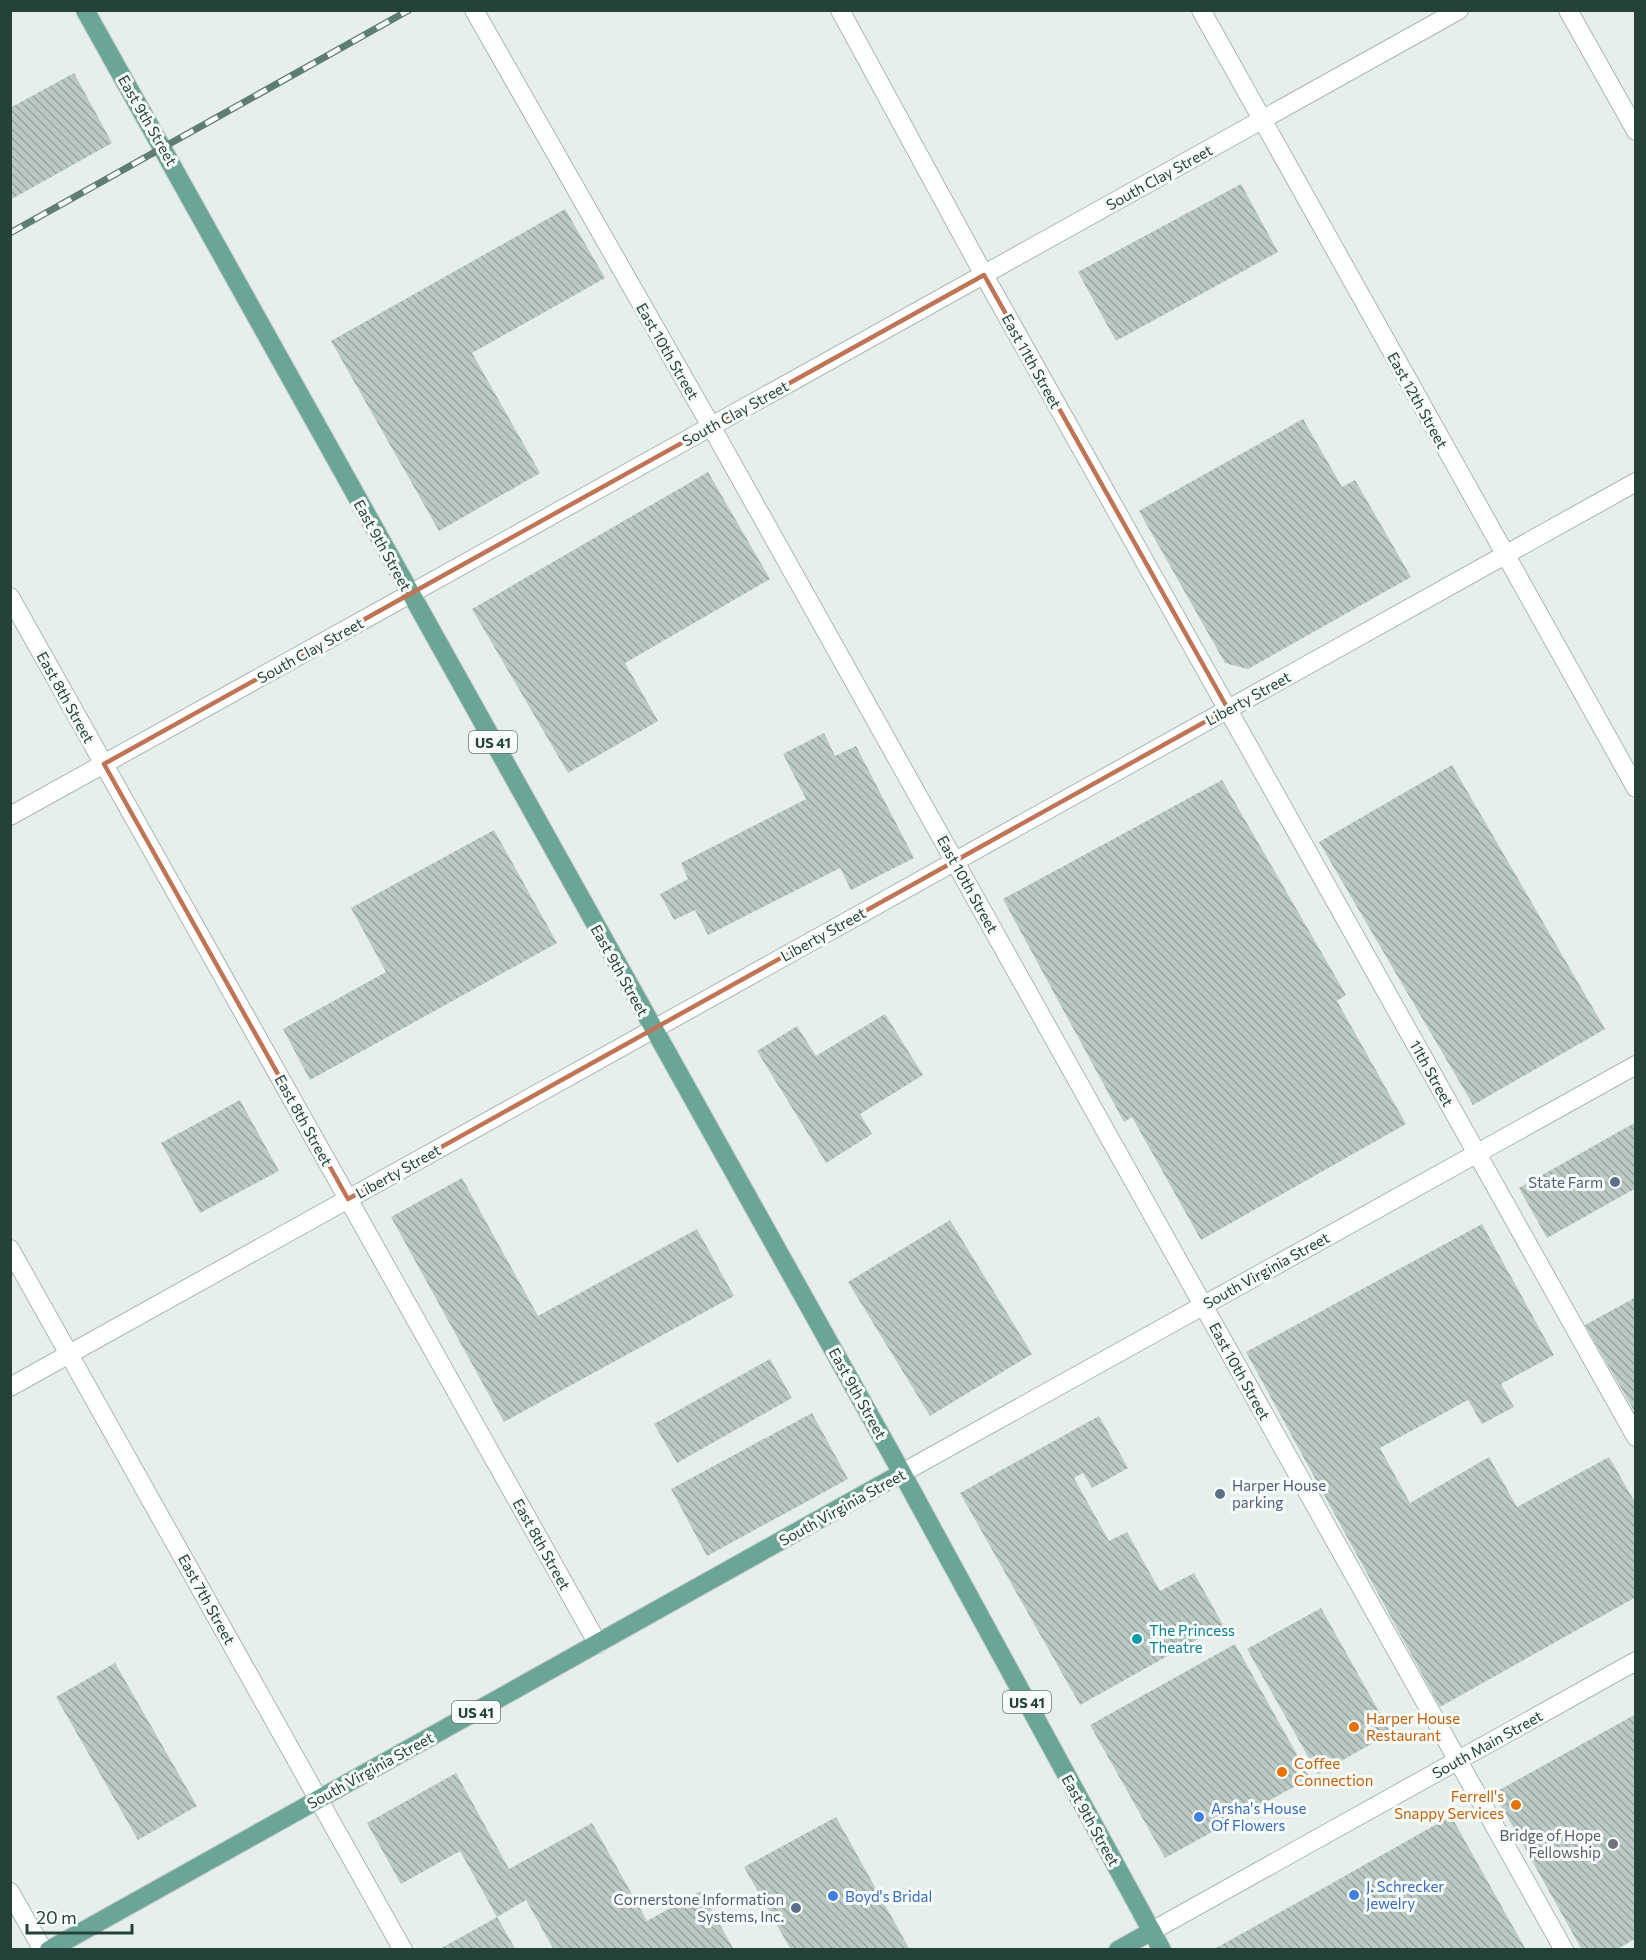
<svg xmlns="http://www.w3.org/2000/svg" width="1646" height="1960" font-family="Commissioner,sans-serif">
<defs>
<pattern id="building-back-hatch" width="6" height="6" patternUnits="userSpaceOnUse" patternTransform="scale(1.5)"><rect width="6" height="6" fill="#bbcac4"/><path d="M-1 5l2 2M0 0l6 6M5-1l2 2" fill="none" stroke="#98a6a0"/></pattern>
</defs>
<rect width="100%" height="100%" fill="#e6efeb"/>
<!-- building -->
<path fill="url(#building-back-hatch)" d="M74 73 112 143 10 200V108Z
M1241 184 1278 252 1116 341 1078 272Z
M565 209 605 278 472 353 540 473 439 531 331 341Z
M1303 419 1342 487 1355 480 1411 577 1248 669 1225 663 1139 511Z
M708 472 770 579 625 663 658 721 568 773 472 609Z
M824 733 835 756 856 746 914 858 851 890 840 868 708 935 695 910 674 920 660 894 688 879 681 863 806 799 783 754Z
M1452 765 1605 1029 1473 1105 1319 842Z
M1222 780 1346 995 1337 1001 1406 1124 1201 1240 1132 1117 1124 1122 1003 899Z
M494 830 557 943 310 1080 283 1029 386 972 351 908Z
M885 1014 923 1075 860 1114 872 1134 826 1163 757 1051 797 1026 816 1056Z
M240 1100 279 1171 200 1213 161 1143Z
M1636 1122V1188L1547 1238 1519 1188Z
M462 1178 538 1316 697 1229 734 1296 504 1422 391 1217Z
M950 1220 1032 1354 930 1416 848 1282Z
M1482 1224 1554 1355 1501 1384 1514 1407 1482 1424 1468 1400 1380 1448 1410 1503 1489 1457 1517 1507 1609 1457 1636 1504V1597L1440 1707 1246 1352Z
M1636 1297V1414L1585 1325Z
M770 1359 792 1398 677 1463 654 1424Z
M812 1413 848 1479 707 1556 671 1489Z
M1099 1416 1128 1468 1092 1488 1083 1473 1074 1478 1109 1541 1127 1532 1160 1591 1194 1573 1223 1625 1080 1705 960 1493Z
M1321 1608 1391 1733 1318 1774 1247 1649Z
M1235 1644 1310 1778 1165 1858 1090 1725Z
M115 1663 197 1806 138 1840 56 1697Z
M1636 1714V1938L1616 1950H1582L1494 1793Z
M456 1773 509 1869 592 1823 647 1921 701 1891 734 1950H554L526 1900 497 1917 460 1851 401 1884 367 1823Z
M1451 1816 1526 1950 1216 1948 1327 1886Z
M836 1817 910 1950H791L744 1867Z
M497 1917 516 1950H438Z"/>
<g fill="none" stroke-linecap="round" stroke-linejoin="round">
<defs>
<path id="minor" d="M474 10 711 426 1564 1950
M840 10 984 275 1636 1437
M1201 10 1636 788
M1568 10 1636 131
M410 594 1459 10
M10 597 598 1644
M654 1029 1636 482
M10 1249 403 1950
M10 1892 43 1950"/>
<path id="tertiary" d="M10 816 410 594
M10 1387 654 1029"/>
<path id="secondary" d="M902 1473 1636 1065
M1152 1931 1636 1661"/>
<path id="primary" d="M85 10 902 1473 1162 1950
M49 1950 902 1473
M1118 1950 1152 1931"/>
</defs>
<!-- minor casing -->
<use href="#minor" stroke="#a8b8b2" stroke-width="20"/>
<!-- tertiary casing -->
<use href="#tertiary" stroke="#a8b8b2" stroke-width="20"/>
<!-- secondary casing -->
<use href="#secondary" stroke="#a4bbb3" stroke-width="20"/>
<!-- primary casing -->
<use href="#primary" stroke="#c2cac8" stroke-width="20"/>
<!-- minor -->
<use href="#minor" stroke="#fff" stroke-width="18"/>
<!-- tertiary -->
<use href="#tertiary" stroke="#fff" stroke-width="18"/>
<!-- secondary -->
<use href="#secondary" stroke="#fff" stroke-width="18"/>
<!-- primary -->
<use href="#primary" stroke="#6aa596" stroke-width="18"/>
<defs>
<path id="rail" d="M10 233 409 10"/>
</defs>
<!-- rail casing -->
<use href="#rail" stroke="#5f7d75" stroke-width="7"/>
<!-- rail -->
<use href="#rail" stroke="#f7fbf9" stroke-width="4.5" stroke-dasharray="14" stroke-linecap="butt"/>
</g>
<!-- marked area -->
<path fill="none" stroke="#c07456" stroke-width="4.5" stroke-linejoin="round" d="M984 275 1228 709 348 1199 104 764Z"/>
<!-- markers -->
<g fill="#5c6f8a" stroke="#f7fbf9" stroke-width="2">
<circle cx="1615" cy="1182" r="6"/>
<circle cx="1220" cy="1494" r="6"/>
<circle cx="796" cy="1908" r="6"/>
</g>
<circle fill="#0f9aa8" stroke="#f7fbf9" stroke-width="2" cx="1137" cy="1639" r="6"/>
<g fill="#e8710a" stroke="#f7fbf9" stroke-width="2">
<circle cx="1354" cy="1727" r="6"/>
<circle cx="1282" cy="1772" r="6"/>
<circle cx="1516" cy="1805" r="6"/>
</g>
<g fill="#3f7fe0" stroke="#f7fbf9" stroke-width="2">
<circle cx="1199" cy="1817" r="6"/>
<circle cx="1354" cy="1895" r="6"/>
<circle cx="833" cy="1896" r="6"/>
</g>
<circle fill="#6b7280" stroke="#f7fbf9" stroke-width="2" cx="1613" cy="1844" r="6"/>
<g text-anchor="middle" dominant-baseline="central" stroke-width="6" stroke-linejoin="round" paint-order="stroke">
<!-- shield labels -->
<g fill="#f7fbf9" stroke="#637a73" stroke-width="1.5">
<rect x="469" y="731" width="48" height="22" rx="4.5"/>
<rect x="1003" y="1691" width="48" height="22" rx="4.5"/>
<rect x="452" y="1701" width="48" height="22" rx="4.5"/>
</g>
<g font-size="14" font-weight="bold" fill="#24423a">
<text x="493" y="742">US 41</text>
<text x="1027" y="1702">US 41</text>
<text x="476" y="1712">US 41</text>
</g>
<!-- street labels -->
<g font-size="15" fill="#24423a" stroke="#f7fbf9">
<text transform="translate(148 120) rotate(60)">East 9th Street</text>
<text transform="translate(1159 177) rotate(-29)">South Clay Street</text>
<text transform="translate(668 351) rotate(60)">East 10th Street</text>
<text transform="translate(1032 361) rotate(61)">East 11th Street</text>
<text transform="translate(1418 400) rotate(61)">East 12th Street</text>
<text transform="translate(735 413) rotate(-29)">South Clay Street</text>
<text transform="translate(383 545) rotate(61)">East 9th Street</text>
<text transform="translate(310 650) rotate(-29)">South Clay Street</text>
<text transform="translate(66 697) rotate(61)">East 8th Street</text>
<text transform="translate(1248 698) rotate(-29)">Liberty Street</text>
<text transform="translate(968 884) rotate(61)">East 10th Street</text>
<text transform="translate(823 934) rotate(-29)">Liberty Street</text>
<text transform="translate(620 970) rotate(61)">East 9th Street</text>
<text transform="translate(1432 1073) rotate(61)">11th Street</text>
<text transform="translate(304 1120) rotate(61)">East 8th Street</text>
<text transform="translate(398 1171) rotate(-29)">Liberty Street</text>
<text transform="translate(1266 1270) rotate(-29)">South Virginia Street</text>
<text transform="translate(1240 1371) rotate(61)">East 10th Street</text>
<text transform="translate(858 1393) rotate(61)">East 9th Street</text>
<text transform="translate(842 1507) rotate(-29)">South Virginia Street</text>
<text transform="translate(542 1544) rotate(61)">East 8th Street</text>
<text transform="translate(207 1599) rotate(61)">East 7th Street</text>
<text transform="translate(1487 1744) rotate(-29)">South Main Street</text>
<text transform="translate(370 1770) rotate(-29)">South Virginia Street</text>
<text transform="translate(1091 1820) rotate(61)">East 9th Street</text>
</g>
<!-- service labels -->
<g font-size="15" fill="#4e5e75" stroke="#f7fbf9" text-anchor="end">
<text x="1603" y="1182">State Farm</text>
<text x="1232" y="1485" text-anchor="start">Harper House<tspan x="1232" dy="17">parking</tspan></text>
<text x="784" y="1899">Cornerstone Information<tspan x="784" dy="17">Systems, Inc.</tspan></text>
</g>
<!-- culture labels -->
<g font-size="15" fill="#0d838f" stroke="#f7fbf9" text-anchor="start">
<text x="1149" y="1630">The Princess<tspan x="1149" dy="17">Theatre</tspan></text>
</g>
<!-- food labels -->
<g font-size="15" fill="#c56008" stroke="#f7fbf9" text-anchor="start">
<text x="1366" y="1718">Harper House<tspan x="1366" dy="17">Restaurant</tspan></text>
<text x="1294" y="1763">Coffee<tspan x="1294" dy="17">Connection</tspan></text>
<text x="1504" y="1796" text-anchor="end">Ferrell's<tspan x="1504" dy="17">Snappy Services</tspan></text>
</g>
<!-- shop labels -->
<g font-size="15" fill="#366cbe" stroke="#f7fbf9" text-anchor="start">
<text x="1211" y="1808">Arsha's House<tspan x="1211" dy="17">Of Flowers</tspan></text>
<text x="1366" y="1886">J. Schrecker<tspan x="1366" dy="17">Jewelry</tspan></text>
<text x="845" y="1896">Boyd's Bridal</text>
</g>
<!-- worship labels -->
<g font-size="15" fill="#5b616d" stroke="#f7fbf9" text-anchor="end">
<text x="1601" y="1835">Bridge of Hope<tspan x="1601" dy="17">Fellowship</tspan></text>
</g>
</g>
<!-- border -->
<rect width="1646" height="1960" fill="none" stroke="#24423a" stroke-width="24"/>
<!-- scale -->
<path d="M27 1924v9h105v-9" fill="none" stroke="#24423a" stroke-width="3"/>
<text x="36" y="1924" font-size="18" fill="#24423a" stroke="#f7fbf9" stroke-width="4.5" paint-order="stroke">20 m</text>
</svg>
